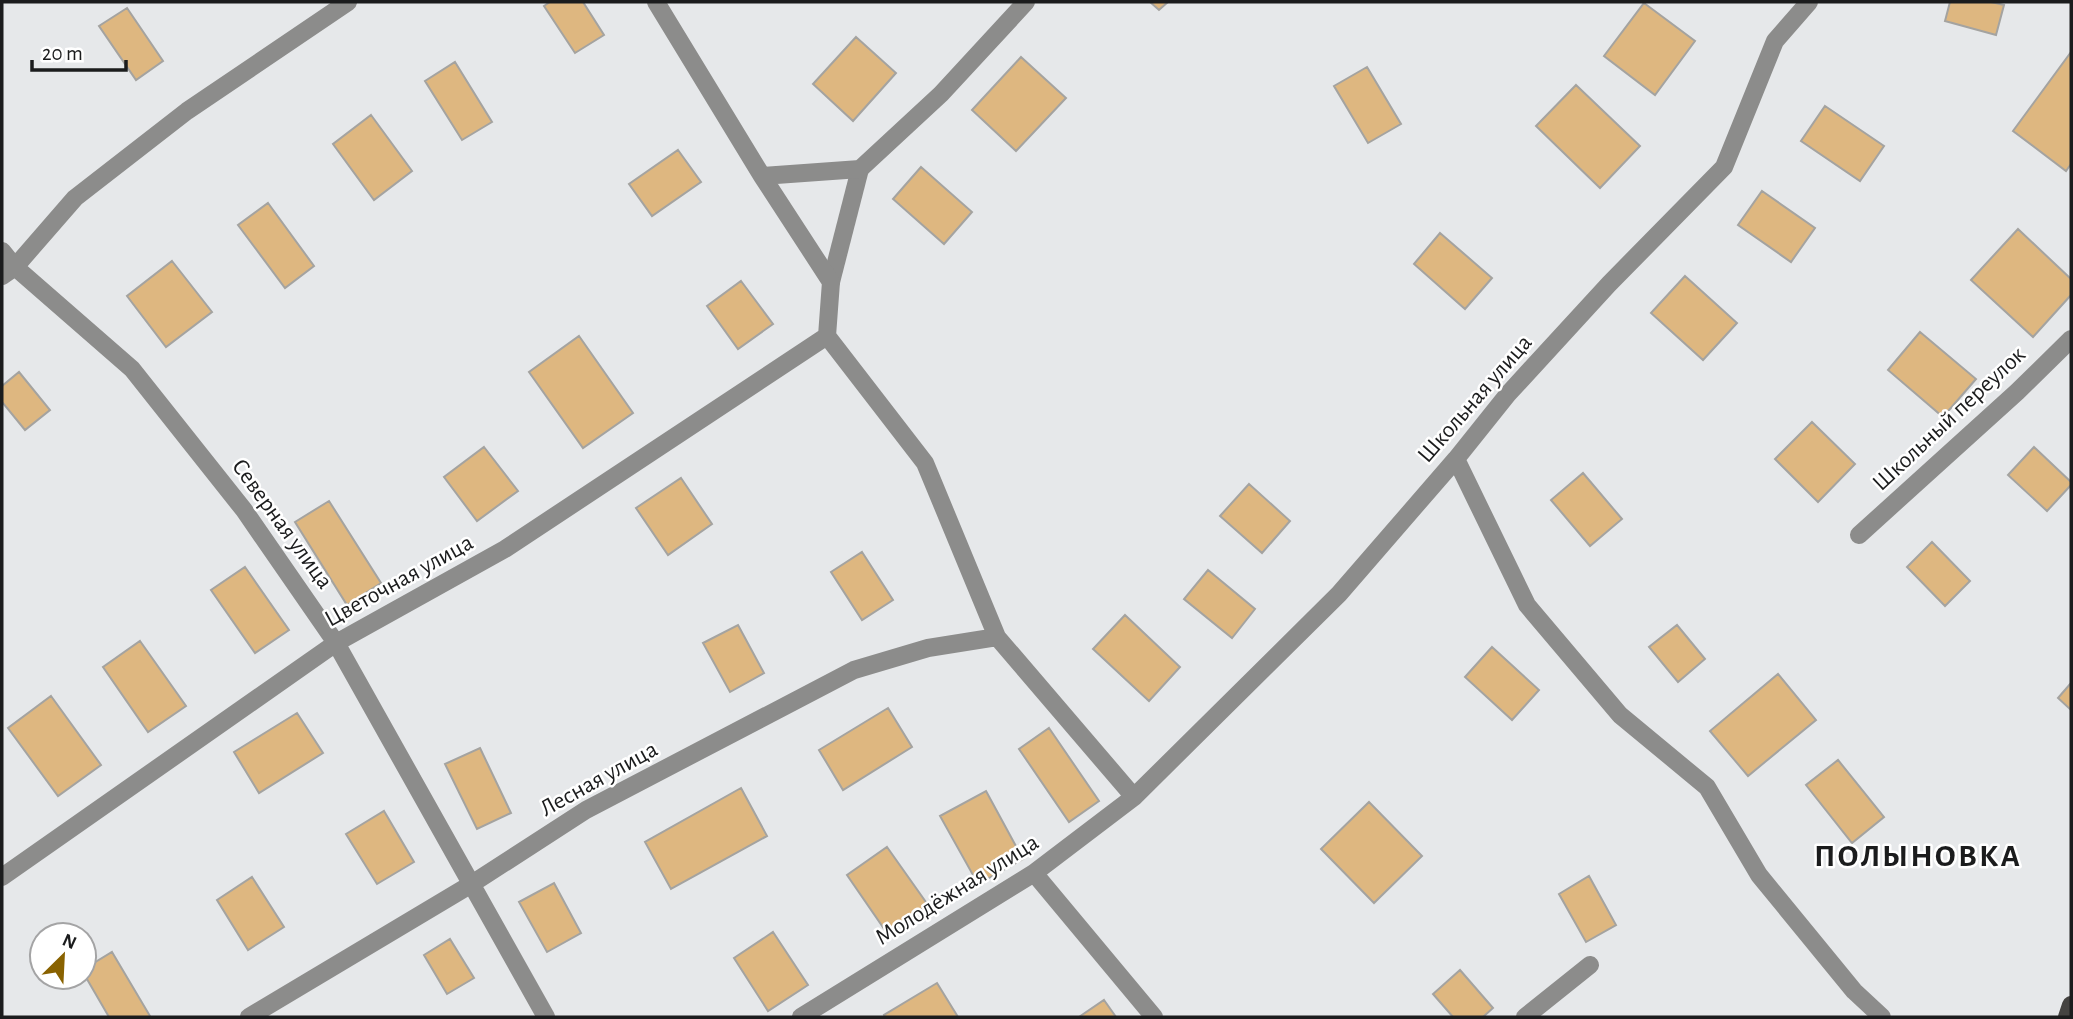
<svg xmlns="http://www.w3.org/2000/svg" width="2073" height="1019" font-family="'Alegreya Sans',sans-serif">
<rect width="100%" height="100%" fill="#e6e8ea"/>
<!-- building -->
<path fill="#deb780" stroke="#a4a3a0" stroke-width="2" d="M550 2H583L604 35 575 53 544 6Z
M1150 2H1168L1159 10Z
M1950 2H1991L2004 5 1996 35 1945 21Z
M1644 3 1695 41 1655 95 1604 56Z
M127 8 163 61 136 80 99 26Z
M856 37 896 73 853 121 813 84Z
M2071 52V164L2066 171 2013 131Z
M1021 57 1066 98 1016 151 972 110Z
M455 62 492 122 462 140 425 81Z
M1367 67 1401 124 1368 143 1334 86Z
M1576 85 1640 146 1600 188 1536 126Z
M1825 106 1884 146 1860 181 1801 141Z
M371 115 412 171 374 200 333 144Z
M678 150 701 182 652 216 629 184Z
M921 167 972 212 944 244 893 199Z
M1762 191 1815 228 1791 262 1738 225Z
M268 203 314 266 285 288 238 225Z
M2018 229 2071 279V295L2033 337 1971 280Z
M1440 233 1492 278 1465 309 1414 264Z
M172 261 212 312 166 347 127 296Z
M1685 276 1737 323 1703 360 1651 313Z
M741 281 773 324 738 349 707 306Z
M1920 332 1976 379 1943 417 1888 370Z
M579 336 633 413 583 448 529 372Z
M19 372 50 410 25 430 2 402V386Z
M1812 422 1855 464 1818 502 1775 459Z
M484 447 518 491 477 521 444 477Z
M2034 447 2071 482V485L2047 511 2008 475Z
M1583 473 1622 519 1590 546 1551 500Z
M681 478 712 524 668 555 636 508Z
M1249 484 1290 521 1262 553 1220 516Z
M329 501 381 583 347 605 295 522Z
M1932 542 1970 581 1945 606 1907 567Z
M862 552 893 600 862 620 831 572Z
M245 567 289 630 255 653 211 590Z
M1208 570 1255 609 1232 638 1184 599Z
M1125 615 1180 667 1149 701 1093 649Z
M738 625 764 673 730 692 703 643Z
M1677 625 1705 659 1678 682 1649 647Z
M140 641 186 706 148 732 103 667Z
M1492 647 1539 690 1512 720 1465 677Z
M1778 674 1816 720 1748 776 1710 731Z
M2071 683V710L2058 698Z
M51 696 101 765 58 796 8 728Z
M888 708 912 747 843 790 819 750Z
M297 713 323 753 259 793 234 752Z
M1049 728 1099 801 1069 822 1019 749Z
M480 748 511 813 477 829 445 764Z
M1838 760 1884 817 1852 843 1806 785Z
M741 788 767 836 671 889 645 842Z
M986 791 1023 859 978 884 940 816Z
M1369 802 1422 856 1374 903 1321 849Z
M384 811 414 862 377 884 346 834Z
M887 847 928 905 887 933 847 875Z
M1589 876 1616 925 1586 942 1559 894Z
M252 877 284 927 248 950 217 900Z
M554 883 581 933 547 952 519 902Z
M773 932 808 985 768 1011 734 958Z
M450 939 474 978 447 994 424 955Z
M112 952 150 1016 148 1017H109L84 974V969Z
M1460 970 1493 1008 1483 1017H1453L1433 994Z
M937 983 958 1017H885L884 1015Z
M1104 1000 1116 1017H1079Z"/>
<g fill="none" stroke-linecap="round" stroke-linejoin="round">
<!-- service -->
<path stroke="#8c8c8b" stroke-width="18" d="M831 282 860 169"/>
<!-- minor -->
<path stroke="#8c8c8b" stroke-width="18" d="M656 2 762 176 831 282 827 336 925 463 997 637 1134 797
M762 176 860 169 941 94 1026 2
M2 251 15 267 132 369 244 510 336 643 546 1017
M2 276 15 267 75 198 187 111 348 2
M1456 459 1527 605 1620 715 1707 787 1759 875 1854 991 1882 1017
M1859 535 2017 392 2071 339
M1034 873 1154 1017
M2 877 336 643 505 549 827 336
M249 1017 470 885 586 810 854 670 928 648 997 637
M801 1017 1034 873 1134 797 1339 594 1456 459 1508 394 1609 284 1724 167 1775 41 1809 2
M1525 1017 1590 965"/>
<!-- primary -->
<path stroke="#444341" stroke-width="18" d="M2067 1017 2071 1005"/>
</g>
<g text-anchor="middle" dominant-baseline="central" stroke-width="5" stroke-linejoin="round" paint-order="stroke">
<!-- street labels -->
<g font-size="24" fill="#1b1c1d" stroke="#fff">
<text transform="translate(1475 399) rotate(-49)">Школьная улица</text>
<text transform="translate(1949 419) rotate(-43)">Школьный переулок</text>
<text transform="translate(282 524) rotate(54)">Северная улица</text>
<text transform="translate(399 581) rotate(-29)">Цветочная улица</text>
<text transform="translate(599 779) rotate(-29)">Лесная улица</text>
<text transform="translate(957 890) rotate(-32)">Молодёжная улица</text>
</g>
<!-- district labels -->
<g font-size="32" font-weight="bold" letter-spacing="2" fill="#1b1c1d" stroke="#fff">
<text x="1918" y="856">ПОЛЫНОВКА</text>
</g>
</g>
<!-- border -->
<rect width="2073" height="1019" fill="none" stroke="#1b1c1d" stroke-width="7"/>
<!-- north arrow -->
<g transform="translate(63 956) rotate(24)"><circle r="33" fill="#ffffff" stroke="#a4a4a5" stroke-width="2"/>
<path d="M0-5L12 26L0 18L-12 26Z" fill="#896200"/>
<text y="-10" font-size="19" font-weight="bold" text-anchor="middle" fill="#1b1c1d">N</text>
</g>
<!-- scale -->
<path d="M32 60v10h94v-10" fill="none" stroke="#1b1c1d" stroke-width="3.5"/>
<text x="42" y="60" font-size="21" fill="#1b1c1d" stroke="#ffffff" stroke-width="5" paint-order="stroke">20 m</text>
</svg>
